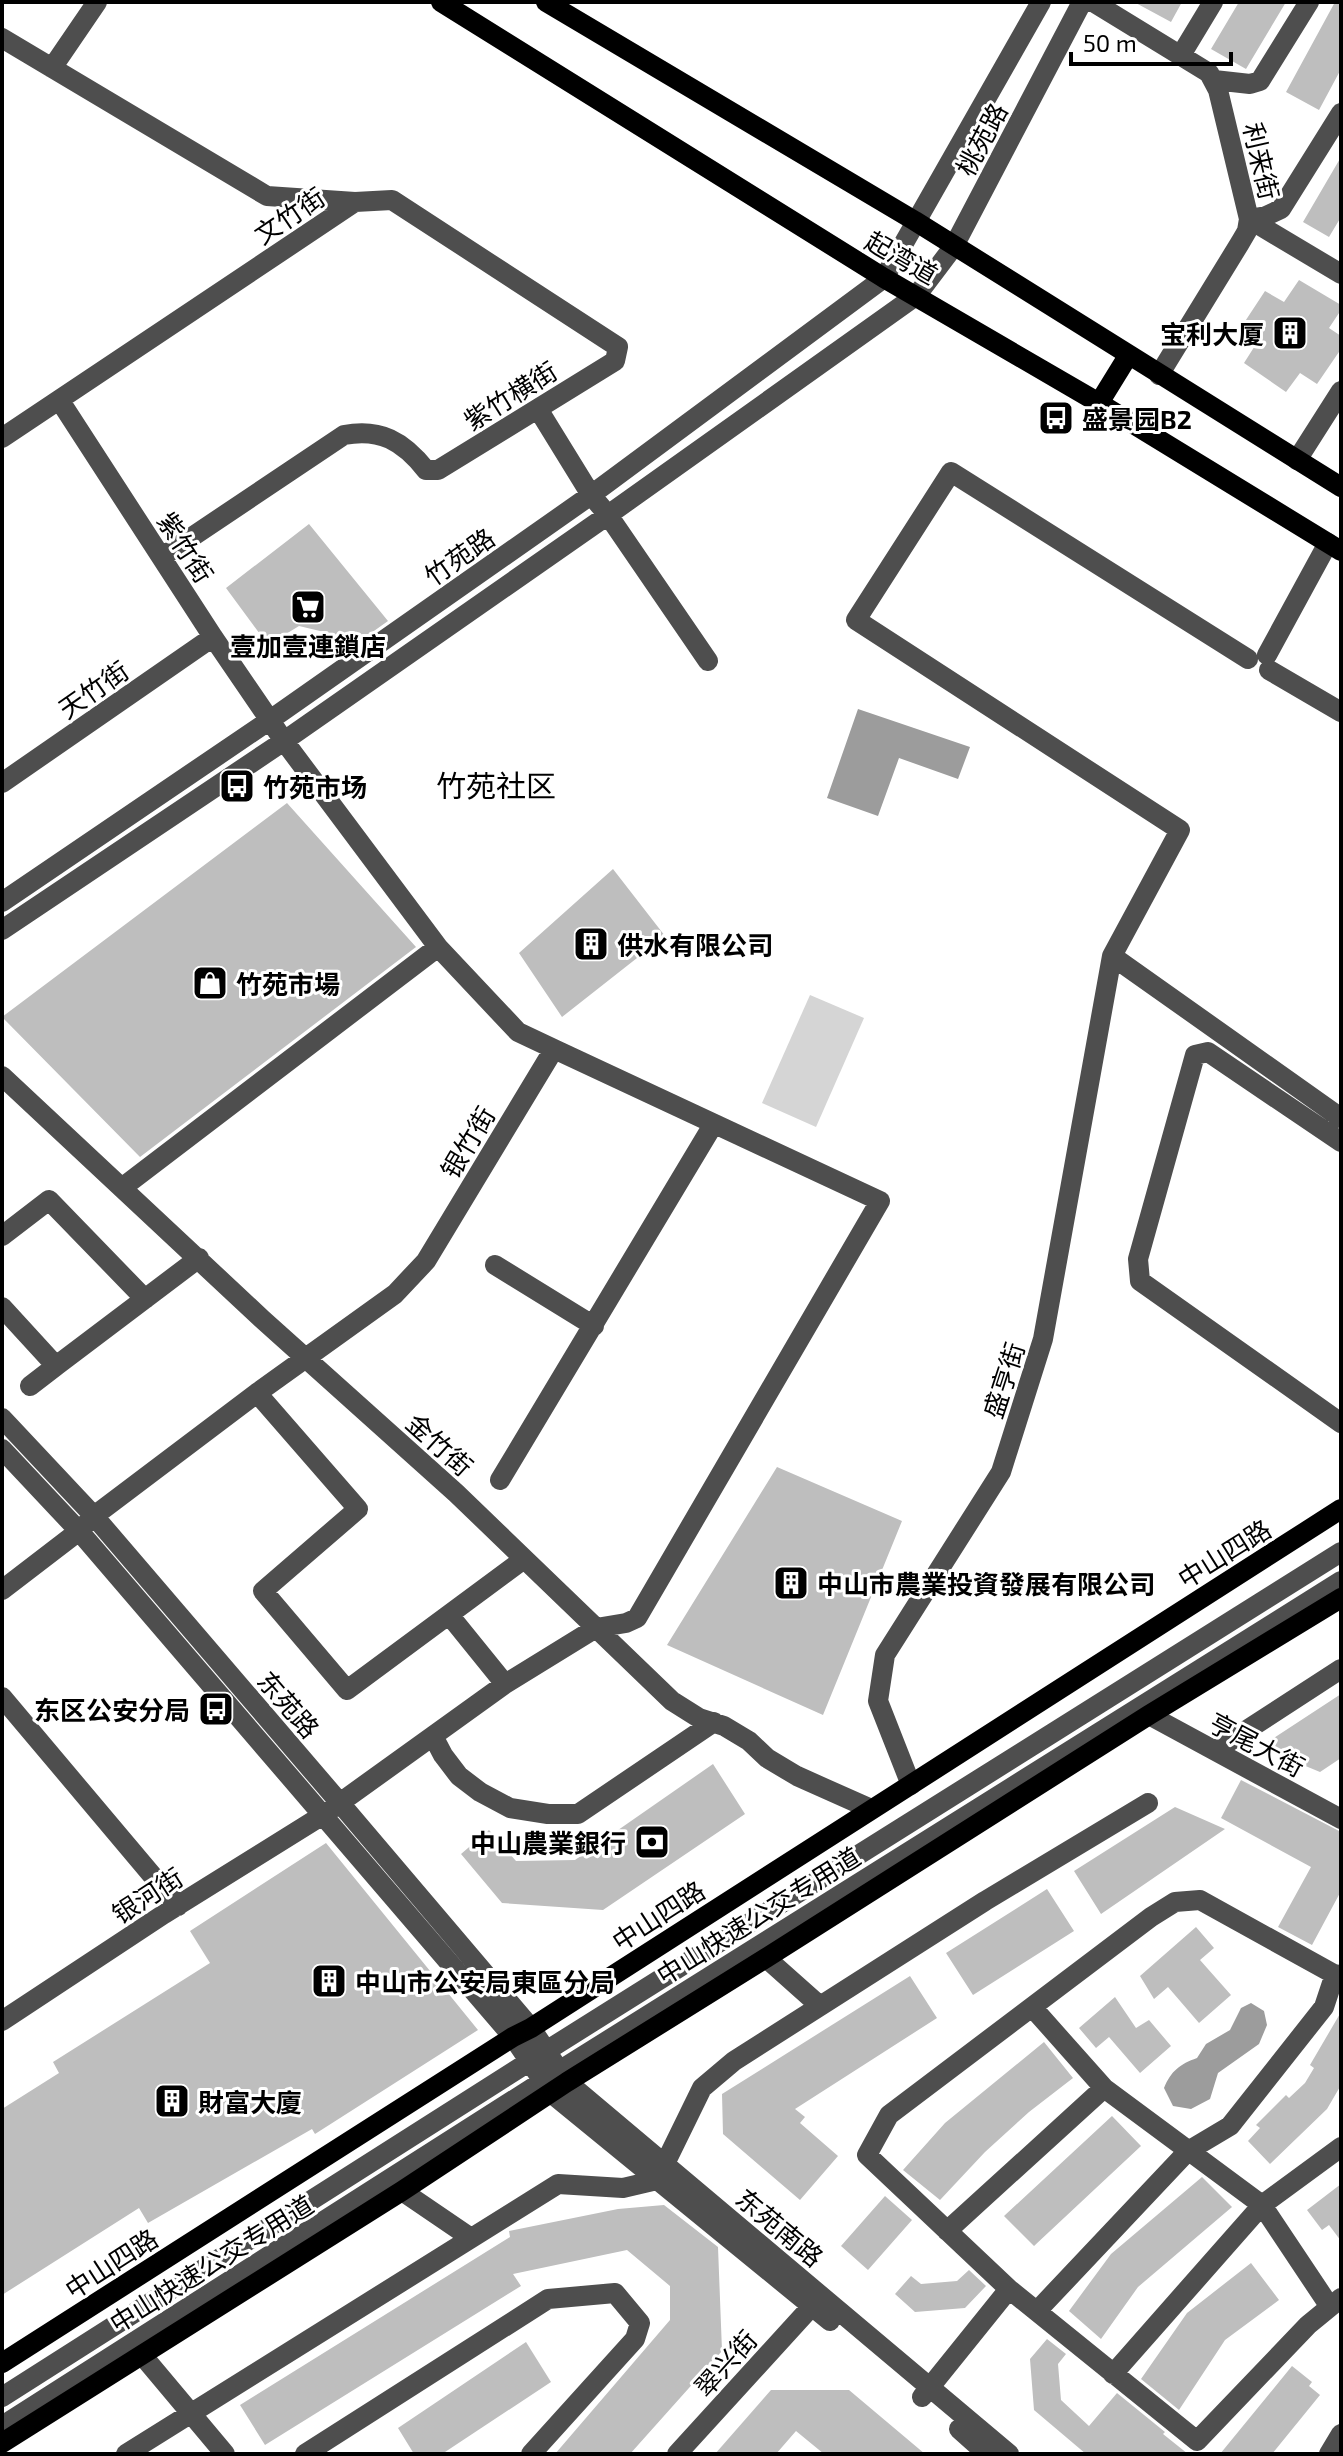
<svg xmlns="http://www.w3.org/2000/svg" width="1343" height="2456" font-family="'Exo 2','Noto Sans SC',sans-serif">
<rect width="100%" height="100%" fill="#fff"/>
<!-- green -->
<path fill="#d5d5d5" d="M810 995 864 1018 816 1127 762 1103Z"/>
<!-- water -->
<path fill="#9c9c9c" d="M858 709 970 747 958 779 899 758 878 816 827 798Z
M1251 2003 1264 2011 1267 2025 1259 2044 1218 2073 1210 2099 1191 2109 1173 2106 1164 2088C1171 2071 1180 2064 1197 2058L1206 2044 1230 2030 1241 2008Z"/>
<!-- building -->
<path fill="#bebebe" d="M1134 2H1182L1171 22Z
M1239 2H1286L1246 69 1211 49Z
M1335 2H1341V69L1319 110 1286 92Z
M1341 157V217L1329 237 1303 222Z
M1299 280 1341 305V310L1329 328 1341 336V349L1317 384 1300 373 1286 392 1244 363 1258 341 1240 329 1265 291 1284 302Z
M309 524 388 621 350 648 341 636 299 626 268 645 226 588Z
M287 803 416 947 140 1157 2 1017Z
M613 869 665 936 562 1017 519 953Z
M777 1467 902 1521 823 1715 667 1645Z
M1341 1694V1758L1320 1772 1260 1747Z
M713 1764 745 1814 603 1910 502 1903 461 1854 489 1830 516 1861 575 1860Z
M1241 1780 1341 1832V1891L1312 1945 1278 1927 1311 1867 1221 1818Z
M1175 1807 1225 1829 1101 1914 1074 1871Z
M326 1843 478 2030 315 2134 312 2129 148 2223 139 2208 2 2295V2109L59 2073 53 2062 210 1963 190 1931Z
M1047 1889 1074 1931 973 1995 946 1953Z
M1196 1927 1214 1948 1200 1960 1231 1995 1199 2023 1168 1987 1154 1999 1140 1976Z
M910 1976 937 2018 795 2109 805 2117 800 2123 838 2156 800 2200 723 2134 722 2094Z
M1115 1997 1136 2028 1149 2020 1171 2046 1140 2073 1109 2037 1096 2048 1079 2028Z
M1341 2012V2085L1327 2109 1270 2164 1248 2141 1260 2128 1256 2125 1286 2095 1289 2098 1305 2083 1314 2068 1310 2065Z
M1044 2042 1073 2078 1029 2112 985 2152 940 2200 903 2170 945 2123Z
M1112 2116 1141 2146 1034 2246 1004 2216Z
M1202 2177 1232 2207 1138 2287 1101 2339 1069 2311 1111 2254Z
M1341 2184V2241L1329 2225 1322 2230 1307 2210Z
M885 2196 912 2220 868 2270 841 2246Z
M664 2205 718 2247 722 2351 630 2454H555L670 2320V2286L627 2250 513 2274 521 2286 265 2445 240 2405 510 2237 509 2231 618 2209Z
M1251 2263 1279 2300 1225 2340 1179 2410 1141 2379 1187 2313Z
M969 2270 986 2286 965 2308 915 2312 895 2294 911 2276 921 2284 957 2281Z
M1047 2339 1066 2354 1058 2364 1061 2400 1089 2426 1117 2393 1165 2432 1163 2434 1188 2454H1086L1034 2410 1030 2359Z
M526 2342 551 2382 442 2454H414L398 2428Z
M1292 2366 1312 2382 1309 2386 1320 2395 1272 2454H1220Z
M771 2390H849L925 2454H824L796 2431 776 2454H715Z"/>
<g fill="none" stroke-linecap="round" stroke-linejoin="round">
<!-- minor -->
<path stroke="#4e4e4e" stroke-width="20" d="M1093 2 1209 73 1218 90 1249 219 1247 231 1240 243 1159 375
M2 38 267 196 355 202 2 438
M1181 55 1213 2
M52 68 97 2
M1214 80 1250 84 1260 81 1309 2
M1249 219 1266 216 1281 209 1341 113
M1249 219 1341 274
M538 409 591 495 608 515 708 661
M1297 460 1341 391
M162 557 344 435C380 428 403 441 426 470H438L615 361 618 347 392 200 355 202
M1267 655 1328 543
M1269 670 1341 712
M2 783 213 637
M2 902 270 720 591 495 884 278 1041 2
M2 930 284 741 608 515 917 295 954 246 1082 2
M1112 956 1341 1118
M2 1076 262 1319 456 1493 672 1701 699 1718 724 1726 749 1741 767 1758 797 1776 871 1809
M1341 1142 1208 1052 1195 1055 1138 1259 1140 1281 1341 1423
M123 1187 438 947
M2 1236 49 1200 145 1299
M495 1265 594 1326
M2 1307 56 1366 30 1386
M56 1366 199 1258
M257 1393 358 1509 263 1591 347 1690 524 1559
M2 1418 94 1516 340 1803 531 2028 567 2082 1009 2454
M2 1449 79 1531 513 2037 551 2093 830 2321
M500 1480 713 1125
M2 1590 79 1531 94 1516 257 1393 395 1294 426 1261 554 1049 518 1032 438 947 284 741 213 637 60 401
M450 1616 505 1684
M2 1697 178 1906
M1135 1719 1149 1715 1341 1819
M433 1736 443 1755 459 1776 480 1792 510 1808 548 1814H578L714 1722
M1216 1750 1341 1669
M911 1785 878 1701 885 1655 1001 1472 1043 1339 1112 956 1180 830 856 620 951 472 1248 659
M766 1958 820 2006
M1341 1978 1200 1900 1175 1902 1151 1917 889 2115 867 2155 1009 2289 1197 2441 1308 2325 1341 2298
M1032 2007 1104 2088 1262 2205 1330 2307
M2 2021 164 1914 323 1815 505 1684 596 1628 626 1623 637 1618 880 1201 554 1049
M402 2191 471 2238
M947 2231 1104 2088
M1037 2311 1188 2151 1230 2126 1324 2007 1335 1974
M142 2355 225 2454
M1113 2374 1262 2205 1341 2147
M2 2397 546 2051 1341 1552
M922 2397 1009 2289
M2 2426 559 2071 1341 1581
M959 2429 987 2454
M126 2454 558 2184 623 2188 657 2180 702 2088 734 2061 985 1901 1148 1803
M305 2454 548 2299 615 2293 640 2323 635 2339 531 2454
M677 2454 812 2306
M1329 2454 1341 2434"/>
<!-- major -->
<path stroke="#000" stroke-width="20" d="M441 2 884 278 1099 403 1341 551
M546 2 915 221 1341 487
M1099 403 1128 356
M2 2363 513 2037 531 2028 1341 1509
M2 2443 402 2191 567 2082 766 1958 1149 1715 1341 1598"/>
</g>
<!-- icons -->
<defs>
<symbol id="building-square" viewBox="-11 -11 22 22"><rect x="-9" y="-9" width="18" height="18" rx="4" fill="#000" stroke="#fff"/><path d="M-4-6H4V6H1V3H-1V6H-4ZM-2.5-4.3h1.7v1.8h-1.7ZM.8-4.3h1.7v1.8H.8ZM-2.5-1h1.7V.8h-1.7ZM.8-1h1.7V.8H.8Z" fill="#fff"/></symbol>
<symbol id="bus-square" viewBox="-11 -11 22 22"><rect x="-9" y="-9" width="18" height="18" rx="4" fill="#000" stroke="#fff"/><path d="M-5-6H5V4H4V6H2V4H-2V6H-4V4H-5ZM-3.5-4V0h7V-4ZM-3.5 1.2v1.5H-2V1.2ZM2 1.2v1.5H3.5V1.2Z" fill="#fff"/></symbol>
<symbol id="supermarket-square" viewBox="-11 -11 22 22"><rect x="-9" y="-9" width="18" height="18" rx="4" fill="#000" stroke="#fff"/><path d="M-6-5.5h2.5l.6 2H6L4.5 2H-2.5L-4.4-4H-6ZM-1.5 3.2a1.3 1.3 0 1 0 .1 0ZM3 3.2a1.3 1.3 0 1 0 .1 0Z" fill="#fff"/></symbol>
<symbol id="shop-square" viewBox="-11 -11 22 22"><rect x="-9" y="-9" width="18" height="18" rx="4" fill="#000" stroke="#fff"/><path d="M-5-2.5h2.3a2.7 3.5 0 0 1 5.4 0H5L5.5 6h-11ZM-1.5-2.5h3a1.5 2.3 0 0 0-3 0Z" fill="#fff"/></symbol>
<symbol id="bank-square" viewBox="-11 -11 22 22"><rect x="-9" y="-9" width="18" height="18" rx="4" fill="#000" stroke="#fff"/><path d="M-6-4H6V4H-6ZM0-2.3a2.3 2.3 0 1 0 0 4.6a2.3 2.3 0 1 0 0-4.6Z" fill="#fff"/></symbol>
</defs>
<g fill-rule="evenodd">
<use href="#building-square" x="1270" y="313" width="40" height="40"/>
<use href="#bus-square" x="1036" y="398" width="40" height="40"/>
<use href="#supermarket-square" x="288" y="587" width="40" height="40"/>
<use href="#bus-square" x="217" y="766" width="40" height="40"/>
<use href="#building-square" x="571" y="924" width="40" height="40"/>
<use href="#shop-square" x="190" y="963" width="40" height="40"/>
<use href="#building-square" x="771" y="1563" width="40" height="40"/>
<use href="#bus-square" x="196" y="1689" width="40" height="40"/>
<use href="#bank-square" x="632" y="1822" width="40" height="40"/>
<use href="#building-square" x="309" y="1961" width="40" height="40"/>
<use href="#building-square" x="152" y="2081" width="40" height="40"/>
</g>
<g text-anchor="middle" dominant-baseline="central" stroke-width="6" stroke-linejoin="round" paint-order="stroke">
<!-- street labels -->
<g font-size="26" fill="#000" stroke="#fff">
<text transform="translate(981 139) rotate(-62)">桃苑路</text>
<text transform="translate(1262 161) rotate(77)">利来街</text>
<text transform="translate(289 215) rotate(-34)">文竹街</text>
<text transform="translate(902 257) rotate(30)">起湾道</text>
<text transform="translate(510 395) rotate(-32)">紫竹横街</text>
<text transform="translate(186 547) rotate(57)">紫竹街</text>
<text transform="translate(459 556) rotate(-35)">竹苑路</text>
<text transform="translate(93 689) rotate(-35)">天竹街</text>
<text transform="translate(467 1142) rotate(-59)">银竹街</text>
<text transform="translate(1003 1380) rotate(-72)">盛亨街</text>
<text transform="translate(440 1444) rotate(42)">金竹街</text>
<text transform="translate(1224 1553) rotate(-32)">中山四路</text>
<text transform="translate(289 1704) rotate(49)">东苑路</text>
<text transform="translate(1257 1744) rotate(28)">亨尾大街</text>
<text transform="translate(147 1895) rotate(-33)">银河街</text>
<text transform="translate(658 1915) rotate(-33)">中山四路</text>
<text transform="translate(758 1915) rotate(-32)">中山快速公交专用道</text>
<text transform="translate(780 2227) rotate(40)">东苑南路</text>
<text transform="translate(111 2263) rotate(-33)">中山四路</text>
<text transform="translate(211 2263) rotate(-32)">中山快速公交专用道</text>
<text transform="translate(725 2363) rotate(-48)">翠兴街</text>
</g>
<!-- poi labels -->
<g font-size="26" font-weight="bold" fill="#000" stroke="#fff" text-anchor="start">
<text x="1264" y="333" text-anchor="end">宝利大厦</text>
<text x="1082" y="418">盛景园B2</text>
<text x="308" y="645" text-anchor="middle">壹加壹連鎖店</text>
<text x="263" y="786">竹苑市场</text>
<text x="617" y="944">供水有限公司</text>
<text x="236" y="983">竹苑市場</text>
<text x="817" y="1583">中山市農業投資發展有限公司</text>
<text x="190" y="1709" text-anchor="end">东区公安分局</text>
<text x="626" y="1842" text-anchor="end">中山農業銀行</text>
<text x="355" y="1981">中山市公安局東區分局</text>
<text x="198" y="2101">財富大廈</text>
</g>
<!-- quarter labels -->
<g font-size="30" fill="#000" stroke="#fff">
<text x="496" y="785">竹苑社区</text>
</g>
</g>
<!-- border -->
<rect width="1343" height="2456" fill="none" stroke="#000000" stroke-width="8"/>
<!-- scale -->
<path d="M1071 52v12h160v-12" fill="none" stroke="#000000" stroke-width="4"/>
<text x="1083" y="52" font-size="24" fill="#000000" stroke="#ffffff" stroke-width="6" paint-order="stroke">50 m</text>
</svg>
